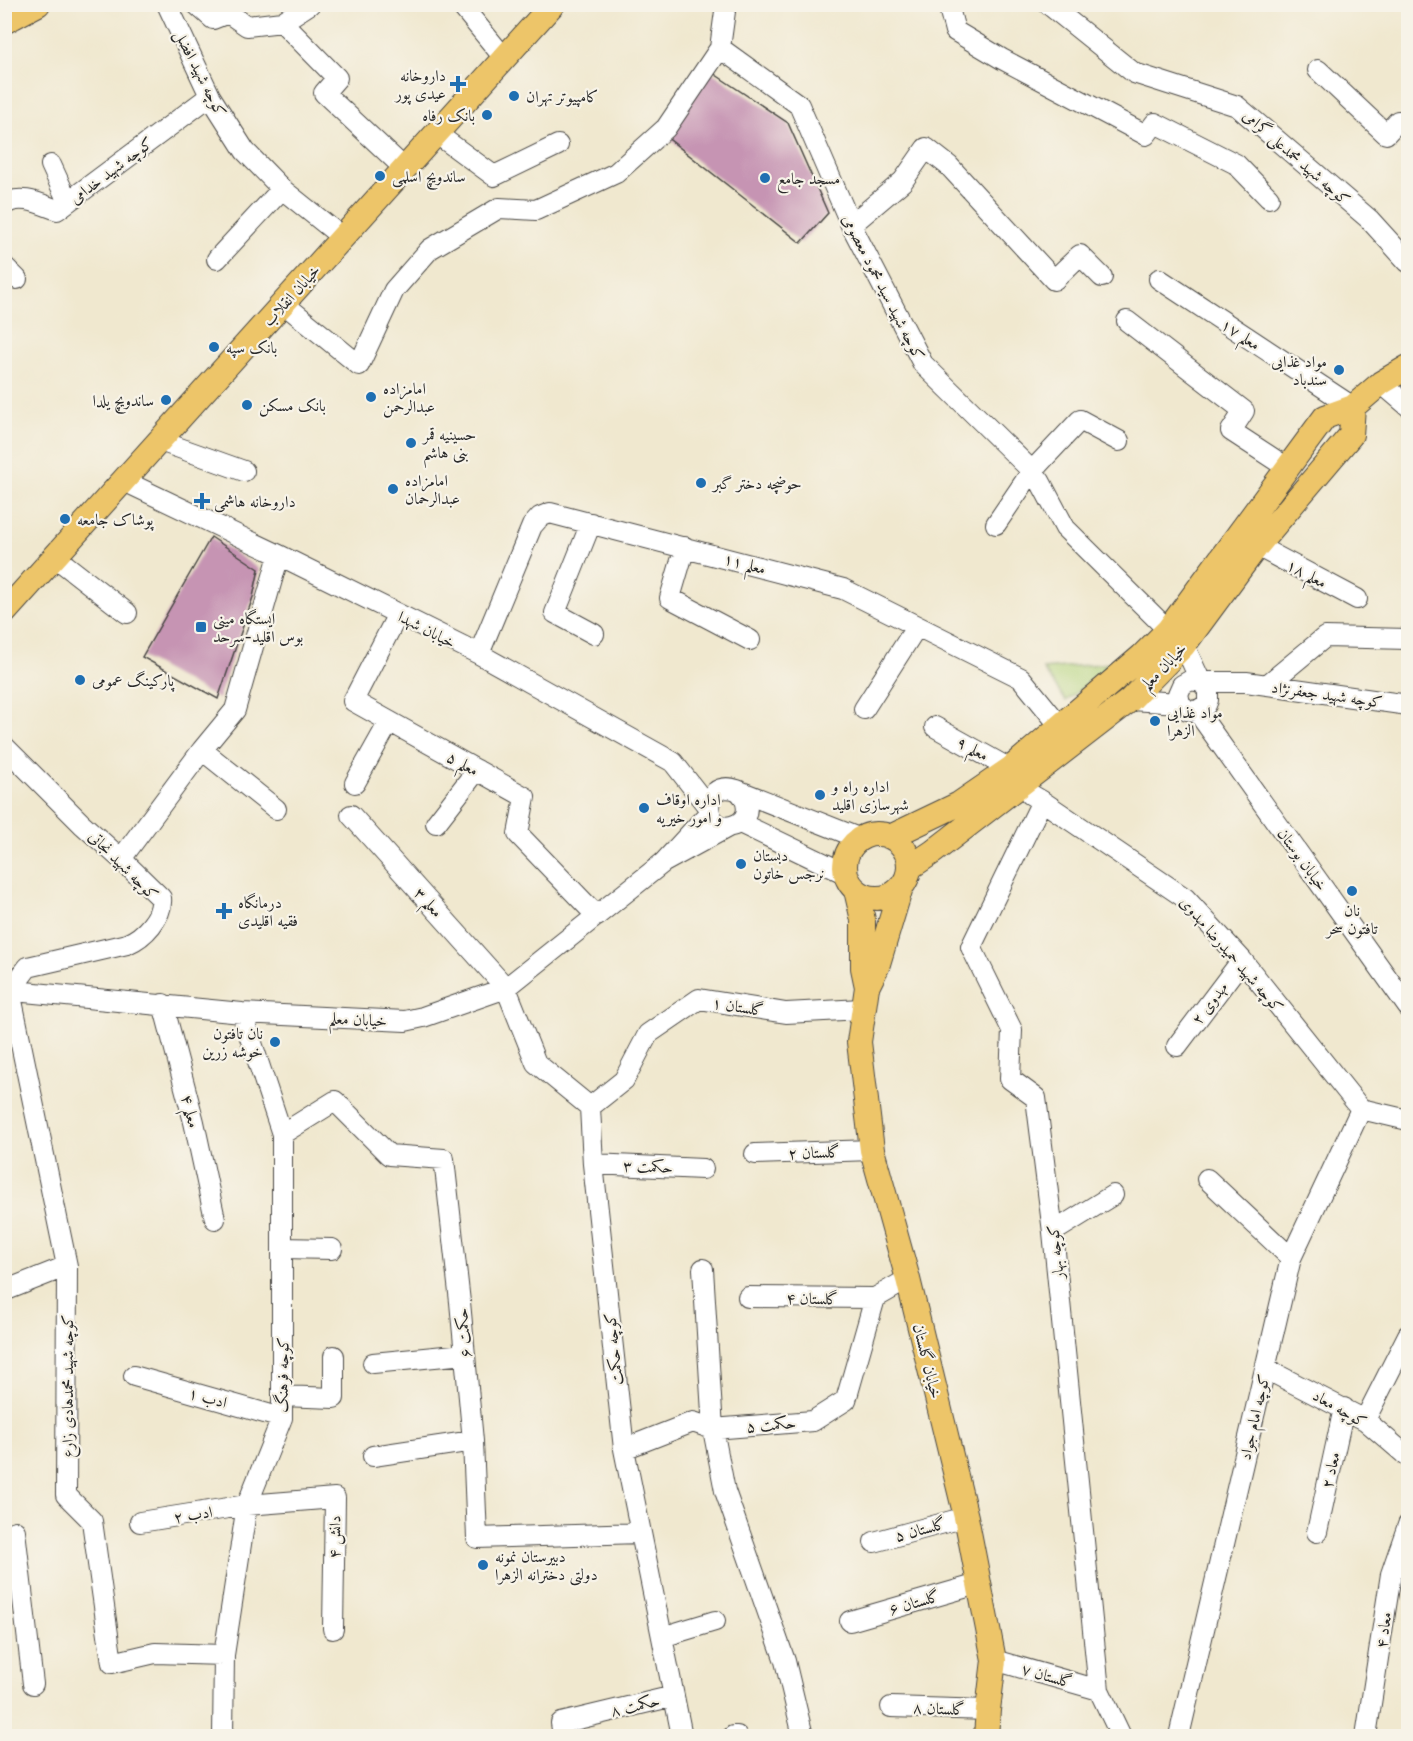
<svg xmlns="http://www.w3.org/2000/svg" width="1413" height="1741" font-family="'Libre Caslon Text',Amiri,serif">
<rect width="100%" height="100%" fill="#f7f3e8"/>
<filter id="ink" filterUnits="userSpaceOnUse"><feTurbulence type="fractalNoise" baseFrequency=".0167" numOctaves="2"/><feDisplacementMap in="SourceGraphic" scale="12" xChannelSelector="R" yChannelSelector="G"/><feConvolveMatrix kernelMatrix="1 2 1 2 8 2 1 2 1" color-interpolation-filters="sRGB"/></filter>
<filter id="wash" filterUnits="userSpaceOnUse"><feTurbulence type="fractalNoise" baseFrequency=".008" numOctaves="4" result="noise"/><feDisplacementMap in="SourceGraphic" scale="24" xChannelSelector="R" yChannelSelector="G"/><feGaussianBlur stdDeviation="1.35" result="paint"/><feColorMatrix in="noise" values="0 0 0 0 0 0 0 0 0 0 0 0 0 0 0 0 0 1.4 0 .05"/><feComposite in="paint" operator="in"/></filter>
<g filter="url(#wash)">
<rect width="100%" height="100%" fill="#f0e8cf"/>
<!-- green -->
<path fill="#b2d37a" stroke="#6e7f52" stroke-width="1.5" d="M1113 663 1066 701 1043 669Z"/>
<g id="blocks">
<!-- building -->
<path fill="#c694b3" d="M710 71 788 123 828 213 801 243 665 136Z
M211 537 259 569 253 597 218 699 142 657Z"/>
</g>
</g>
<g filter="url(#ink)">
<use href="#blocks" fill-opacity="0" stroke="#494744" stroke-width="1.5"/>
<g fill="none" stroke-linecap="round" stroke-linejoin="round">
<defs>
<path id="minor" d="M167 4 210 96 245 151 282 189 343 238
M196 4 213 19 228 13 247 26 282 22
M310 4 282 22 337 78 324 93 405 169
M460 4 505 59
M726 4 720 48 799 105 851 225 923 364 1032 471 1040 481 1065 528 1168 630
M948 4 955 31 1002 59 1146 135 1155 123 1236 164 1269 198
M1048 4 1134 73 1237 106 1369 219 1408 262
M1318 70 1386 134 1398 121H1408
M437 134 494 176 558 145
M51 165 68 202
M4 205C19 193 41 204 57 210L210 96
M851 225 903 181 926 148 949 166 1054 280 1080 255 1102 277
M217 259 282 189
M4 266 17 279
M1159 279 1353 407
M284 304 359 365 394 290 430 249 499 208 536 210 616 173 666 128 720 48
M1127 321 1244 411 1231 431 1286 467
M1381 383 1408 406
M160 441 244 471
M124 481 279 555 479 654 673 762 708 807
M591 523 555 613 594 634
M996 524 1032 471 1080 420 1119 441
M1257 546 1357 599
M685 547 670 598 750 640
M55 557 127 613
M398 614 353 701 525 797 518 834 597 916
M1184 645 1201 682 1208 690V700L1206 705 1197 711 1187 710 1180 703 1178 694 1182 685 1191 680 1201 682H1246L1408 705
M479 654 532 526 540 517 550 513 843 589 1021 678 1060 726
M1267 685 1325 637 1408 639
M1130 700 1180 703
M864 709 917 626
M1197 711 1408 1007
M935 727 1010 769
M4 746 82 824 121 859 161 898C163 917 144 937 127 944L28 967 10 991 67 1266 66 1495 92 1521 112 1663 155 1653 224 1655
M202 750 276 809
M355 783 389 722
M737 790C748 798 752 817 737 824 703 840 697 777 737 790L861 839
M1030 794 1042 801 1185 898 1242 960 1361 1109
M1042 801 971 947 1012 1030 1010 1079 1036 1098 1053 1232 1099 1690 1121 1736
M709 813 664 862 728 827
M351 815 506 988 536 1063 590 1107 593 1164 624 1449 682 1736
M436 823 477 770
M740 823 846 874
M121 859 202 750 235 710 279 555
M4 990 242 1013 405 1021 423 1017 506 988 664 862
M163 1004 194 1122 215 1219
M1177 1046 1242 960
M590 1107 624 1080 648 1034 699 999 786 1013 862 1009
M1361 1109 1408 1120
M282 1134 335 1101 389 1155 444 1159 460 1302 473 1441 477 1538 640 1533
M755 1154 872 1150
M593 1164 703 1169
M1207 1179 1291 1258
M1053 1232 1113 1195
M282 1248 332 1249
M703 1269 713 1429 725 1491 785 1661 803 1736
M4 1291 67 1266
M748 1297 875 1298
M373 1363 465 1354
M1266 1369 1365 1420 1408 1457
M134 1376 282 1418
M282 1396 334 1398V1356
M1365 1420 1408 1335
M624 1449 693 1422 713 1429 813 1421 846 1400 875 1298 908 1279
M373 1456 473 1441
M140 1522 247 1505 335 1498 333 1629
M1317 1532 1344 1408
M4 1535 15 1531 33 1684
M874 1542 966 1517
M850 1621 978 1584
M662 1637 715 1621
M994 1660 1099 1690
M891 1707 988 1710
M223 1736 224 1655 247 1505 282 1418V1134L242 1013
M563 1736 561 1723 674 1696
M733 1736H737
M1179 1736 1291 1258 1361 1109
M1366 1736 1391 1574 1408 1525"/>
<path id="major" d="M4 22 38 4
M4 613 553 4
M845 866a32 32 0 1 1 64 0a32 32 0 1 1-64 0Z
M890 837 959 804 1010 769 1142 656 1168 630 1325 417 1353 407 1381 383 1408 367
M909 868 933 852 1130 700 1184 645 1257 546 1351 435 1353 407
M856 890 863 920V968L867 987 877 967 901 887
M867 987 859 1042 872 1150 908 1279 966 1517 994 1660 988 1710 986 1736"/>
</defs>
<!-- minor casing -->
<use href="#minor" stroke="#494744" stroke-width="22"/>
<!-- major casing -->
<use href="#major" stroke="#494744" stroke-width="26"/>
<!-- minor -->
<use href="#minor" stroke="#fff" stroke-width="20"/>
<!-- major -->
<use href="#major" stroke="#edc569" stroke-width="24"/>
</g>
</g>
<!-- markers -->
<g fill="#1f6fb2" stroke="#f7f3e8" stroke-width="2">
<path d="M455 75h6v6h6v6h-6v6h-6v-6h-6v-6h6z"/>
<circle cx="514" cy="96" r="6"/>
<circle cx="487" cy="115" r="6"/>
<circle cx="380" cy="176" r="6"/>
<circle cx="765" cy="178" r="6"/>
<circle cx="214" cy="347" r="6"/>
<circle cx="1339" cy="370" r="6"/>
<circle cx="371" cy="397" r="6"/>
<circle cx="166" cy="400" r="6"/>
<circle cx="247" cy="405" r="6"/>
<circle cx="411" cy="443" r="6"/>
<circle cx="701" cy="483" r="6"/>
<circle cx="393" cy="489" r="6"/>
<path d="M199 492h6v6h6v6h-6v6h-6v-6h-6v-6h6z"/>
<circle cx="65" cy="519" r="6"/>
<rect x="195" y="621" width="12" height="12" rx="3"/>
<circle cx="80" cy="680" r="6"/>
<circle cx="1155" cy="721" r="6"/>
<circle cx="820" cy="795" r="6"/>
<circle cx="644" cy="808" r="6"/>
<circle cx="741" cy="864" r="6"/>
<circle cx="1352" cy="891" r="6"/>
<path d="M221 902h6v6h6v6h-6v6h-6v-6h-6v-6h6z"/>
<circle cx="275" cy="1042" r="6"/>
<circle cx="483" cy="1565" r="6"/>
</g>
<g text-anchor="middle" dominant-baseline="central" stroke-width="4.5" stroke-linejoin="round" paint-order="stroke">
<!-- street labels -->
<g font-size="16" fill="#2b2b2b" stroke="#f7f3e8">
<text transform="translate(201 73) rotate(63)">کوچه شهید افضل</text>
<text transform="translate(1297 157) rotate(41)">کوچه شهید محمدعلی گرامی</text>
<text transform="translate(111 170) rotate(-37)">کوچه شهید خدامی</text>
<text transform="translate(884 287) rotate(63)">کوچه شهید سید محمود معصومی</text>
<text transform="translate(291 295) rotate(-48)">خیابان انقلاب</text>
<text transform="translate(1241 334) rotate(33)">معلم ۱۷</text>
<text transform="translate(745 563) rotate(15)">معلم ۱۱</text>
<text transform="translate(1307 573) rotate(28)">معلم ۱۸</text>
<text transform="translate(427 629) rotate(27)">خیابان شهدا</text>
<text transform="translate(1163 666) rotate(-46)">خیابان معلم</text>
<text transform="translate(1327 694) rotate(8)">کوچه شهید جعفرنژاد</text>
<text transform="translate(973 748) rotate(29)">معلم ۹</text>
<text transform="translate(463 763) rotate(29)">معلم ۵</text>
<text transform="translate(1303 859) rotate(54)">خیابان بوستان</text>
<text transform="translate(124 865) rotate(45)">کوچه شهید نجاتی</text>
<text transform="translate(429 902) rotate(48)">معلم ۳</text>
<text transform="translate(1232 954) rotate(49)">کوچه شهید حمیدرضا مهدوی</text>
<text transform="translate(1209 1003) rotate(-53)">مهدوی ۲</text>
<text transform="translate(738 1006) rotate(9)">گلستان ۱</text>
<text transform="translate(358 1019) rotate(3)">خیابان معلم</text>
<text transform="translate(191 1111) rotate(76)">معلم ۴</text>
<text transform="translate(814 1152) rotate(-2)">گلستان ۲</text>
<text transform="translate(648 1166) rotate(2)">حکمت ۳</text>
<text transform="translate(1055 1252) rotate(-96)">کوچه بهار</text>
<text transform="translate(812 1298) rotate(1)">گلستان ۴</text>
<text transform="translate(463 1333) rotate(-95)">حکمت ۶</text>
<text transform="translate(613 1349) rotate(-96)">کوچه حکمت</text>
<text transform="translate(928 1361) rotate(76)">خیابان گلستان</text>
<text transform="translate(282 1375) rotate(-89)">کوچه فرهنگ</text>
<text transform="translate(67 1386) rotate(-90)">کوچه شهید محمدهادی زارع</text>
<text transform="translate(208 1397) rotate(16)">ادب ۱</text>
<text transform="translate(1340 1408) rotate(30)">کوچه معاد</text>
<text transform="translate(1254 1417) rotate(-77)">کوچه امام جواد</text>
<text transform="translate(771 1424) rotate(-5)">حکمت ۵</text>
<text transform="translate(1330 1470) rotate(-77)">معاد ۲</text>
<text transform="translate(193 1514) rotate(-9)">ادب ۲</text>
<text transform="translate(920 1529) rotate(-15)">گلستان ۵</text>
<text transform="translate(334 1537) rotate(-89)">دانش ۴</text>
<text transform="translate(914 1602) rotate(-16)">گلستان ۶</text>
<text transform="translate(1383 1630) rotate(-82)">معاد ۴</text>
<text transform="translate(1047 1675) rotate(16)">گلستان ۷</text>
<text transform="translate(635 1705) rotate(-13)">حکمت ۸</text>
<text transform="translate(939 1708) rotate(2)">گلستان ۸</text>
</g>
<!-- poi labels -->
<g font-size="16" fill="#2b2b2b" stroke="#f7f3e8" text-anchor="start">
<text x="446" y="75" text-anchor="end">داروخانه<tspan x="446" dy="18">عیدی پور</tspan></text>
<text x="526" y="96">کامپیوتر تهران</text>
<text x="475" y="115" text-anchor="end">بانک رفاه</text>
<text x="392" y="176">ساندویچ اسلمی</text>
<text x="777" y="178">مسجد جامع</text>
<text x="226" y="347">بانک سپه</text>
<text x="1327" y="361" text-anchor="end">مواد غذایی<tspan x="1327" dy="18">سندباد</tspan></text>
<text x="383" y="388">امامزاده<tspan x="383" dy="18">عبدالرحمن</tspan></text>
<text x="154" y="400" text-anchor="end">ساندویچ یلدا</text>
<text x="259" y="405">بانک مسکن</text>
<text x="423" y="434">حسینیه قمر<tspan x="423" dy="18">بنی هاشم</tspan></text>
<text x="405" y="480">امامزاده<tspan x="405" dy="18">عبدالرحمان</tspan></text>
<text x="713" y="483">حوضچه دختر گبر</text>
<text x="214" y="501">داروخانه هاشمی</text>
<text x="77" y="519">پوشاک جامعه</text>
<text x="213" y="618">ایستگاه مینی<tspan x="213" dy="18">بوس اقلید-سرحد</tspan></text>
<text x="92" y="680">پارکینگ عمومی</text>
<text x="1167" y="712">مواد غذایی<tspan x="1167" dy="18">الزهرا</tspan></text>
<text x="832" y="786">اداره راه و<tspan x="832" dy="18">شهرسازی اقلید</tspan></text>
<text x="656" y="799">اداره اوقاف<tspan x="656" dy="18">و امور خیریه</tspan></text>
<text x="753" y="855">دبستان<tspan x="753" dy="18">نرجس خاتون</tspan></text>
<text x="238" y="902">درمانگاه<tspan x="238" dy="18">فقیه اقلیدی</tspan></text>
<text x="1352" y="910" text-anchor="middle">نان<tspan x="1352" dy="18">تافتون سحر</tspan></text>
<text x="263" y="1033" text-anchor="end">نان تافتون<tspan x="263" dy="18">خوشه زرین</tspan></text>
<text x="495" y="1556">دبیرستان نمونه<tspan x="495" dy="18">دولتی دخترانه الزهرا</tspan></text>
</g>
</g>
<!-- margin -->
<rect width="1413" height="1741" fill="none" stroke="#f7f3e8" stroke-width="24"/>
</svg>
